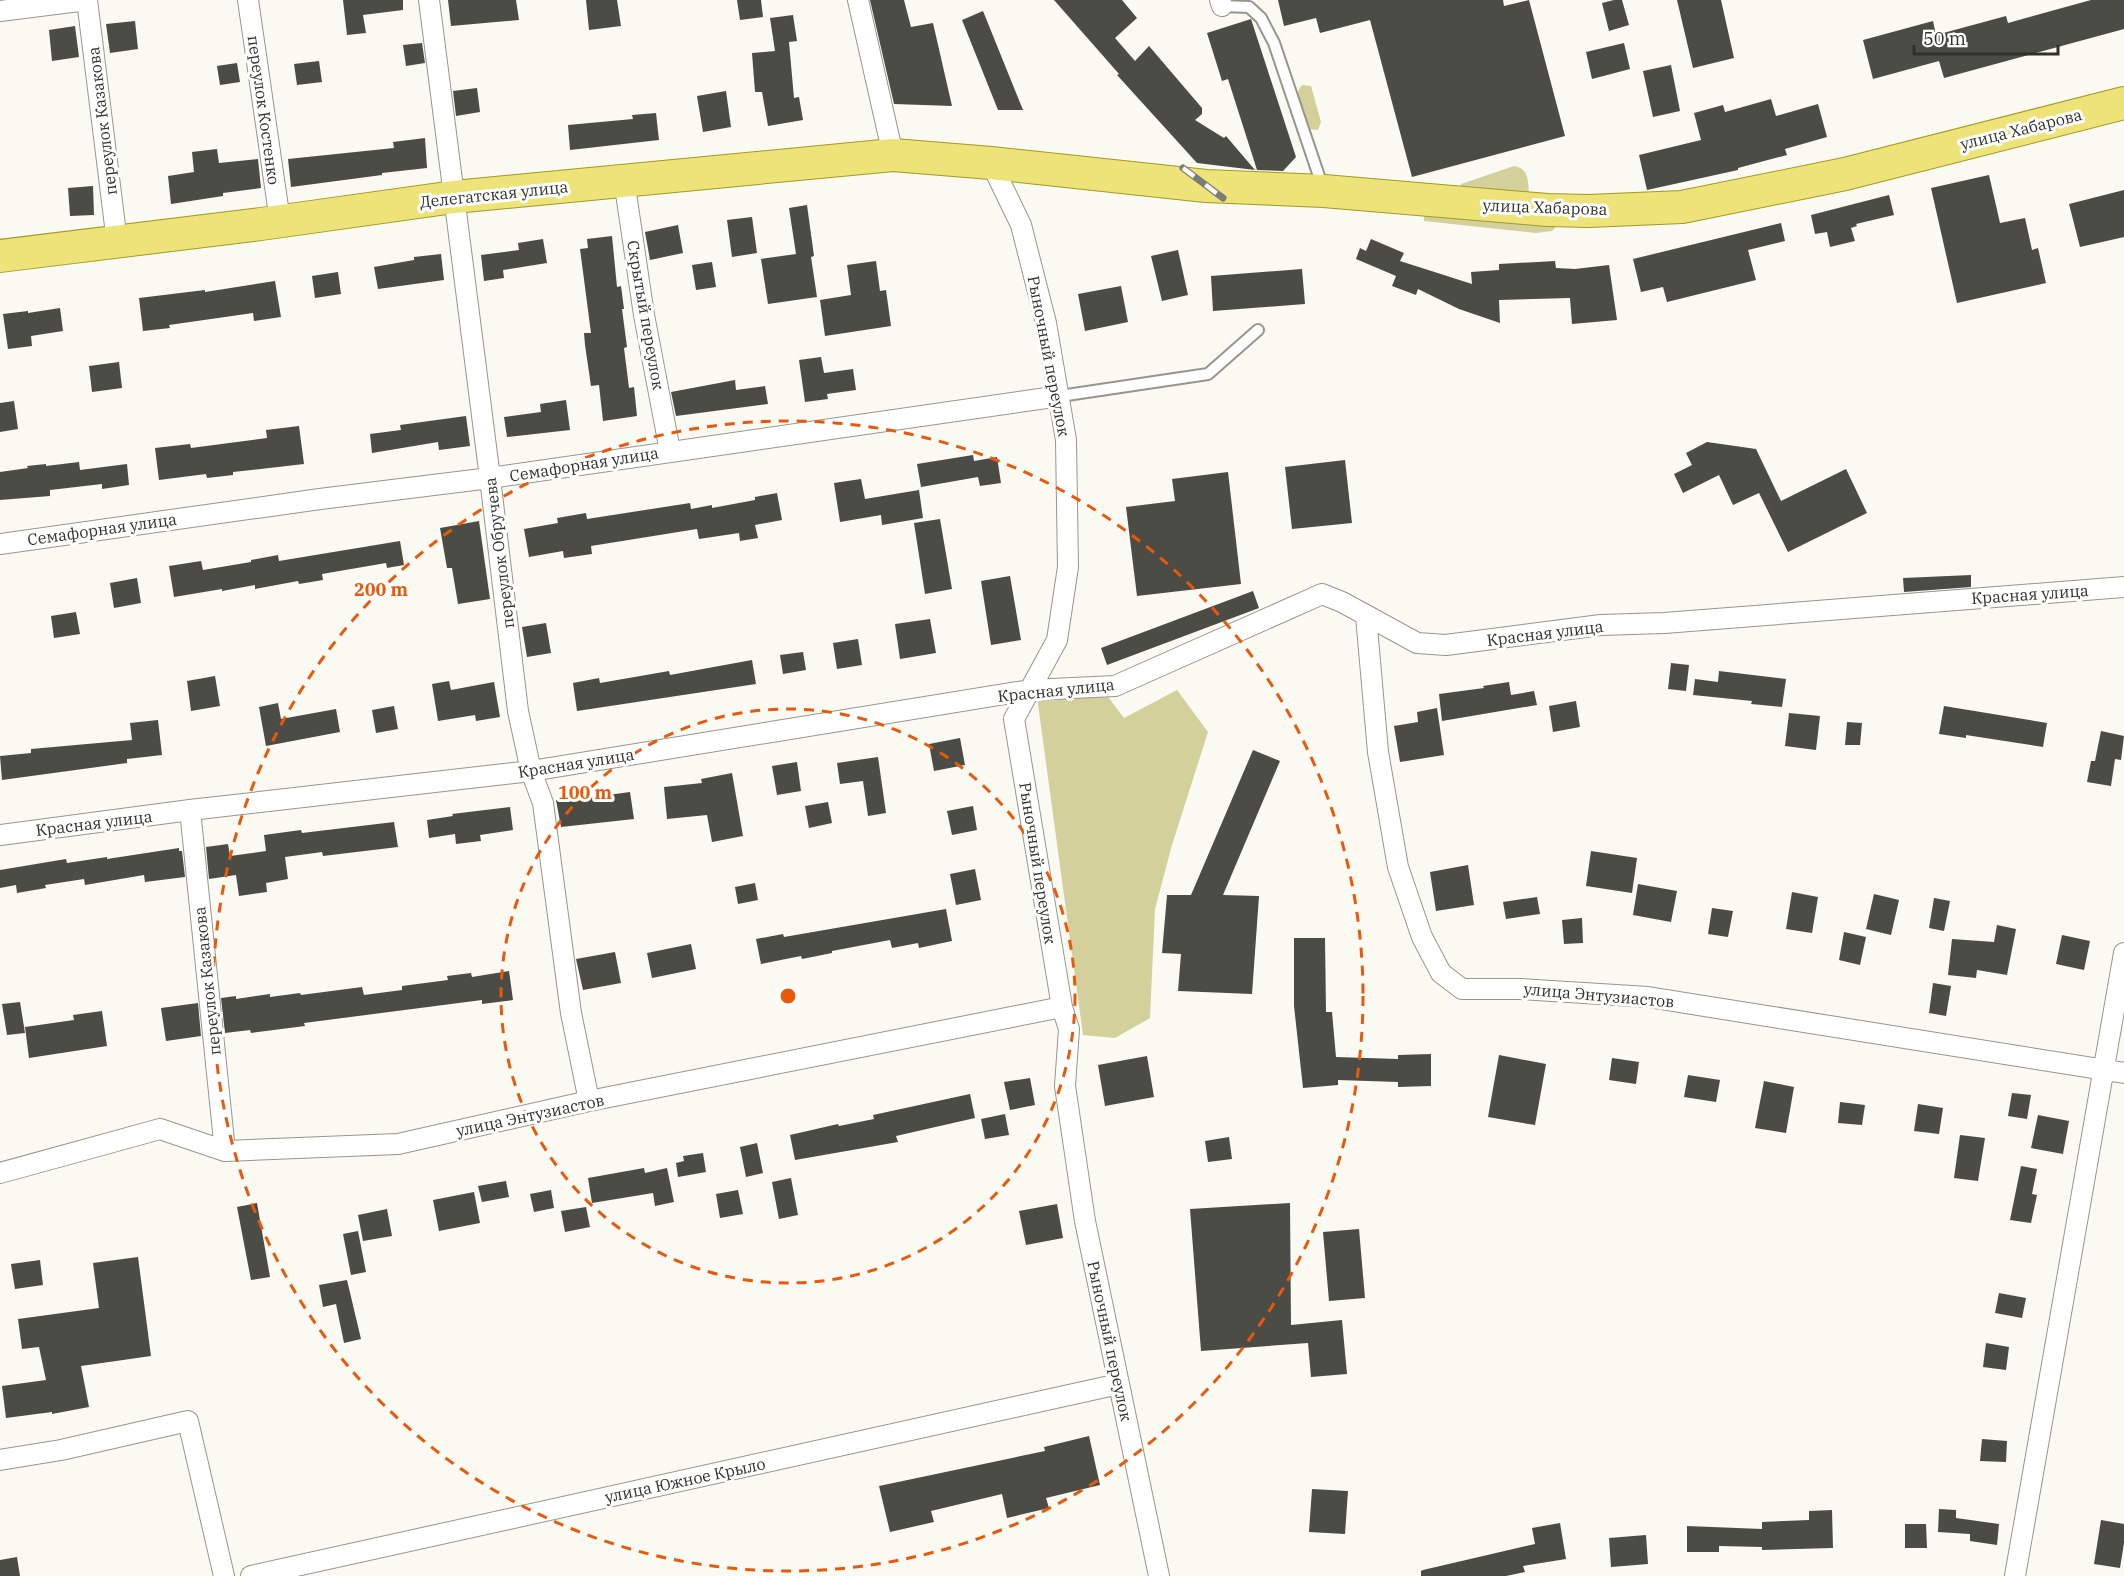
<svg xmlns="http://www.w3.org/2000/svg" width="2124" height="1576" font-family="'IBM Plex Serif',serif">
<rect width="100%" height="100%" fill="#fafaf3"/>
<!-- green -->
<path fill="#d4d09c" d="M1303 85 1311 86 1321 122 1318 130 1308 129 1298 93 1300 87Z
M1514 166C1529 168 1528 182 1529 194L1460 189 1461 184Z
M1424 211 1556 222 1555 228 1552 231 1536 233 1424 221Z
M1103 690 1124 718 1177 690 1208 732 1172 845 1155 909 1150 1018 1115 1038 1083 1035 1037 697Z"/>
<!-- building -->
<path fill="#4c4c46" d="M343 0H403V10L363 15 366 33 347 35Z
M448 0H516L519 20 451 26Z
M586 0H617L621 26 589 30Z
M737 0H761L763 17 740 20Z
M870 0H904L911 27 933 23 952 106 894 104Z
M1054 0H1122L1137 18 1115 38 1135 61 1149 46 1202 108V114L1195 120 1224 138 1226 136 1255 170 1197 163 1117 75 1119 74Z
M1278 0H1503L1504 6 1529 0 1565 136 1412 177 1370 20 1320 33 1316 18 1284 26Z
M1614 0H1622L1629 25 1609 31 1602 3Z
M1677 0H1721L1734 58 1693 68Z
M2091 0H2124V29L1944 78 1939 61 1873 79 1863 40 1933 21 1936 35 2006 16 2008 23Z
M983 11 1023 110H998L962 20Z
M793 15 797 41 789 42 794 98 799 97 803 120 768 126 762 92H755L752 53 775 51 770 18Z
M1251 19 1296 157 1283 171 1257 170 1228 79 1222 81 1207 33Z
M135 21 138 49 110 53 106 24Z
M75 26 79 57 52 61 49 30Z
M422 43 425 63 406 66 403 45Z
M1624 43 1630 69 1592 79 1586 52Z
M319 61 322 82 297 85 294 64Z
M237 63 240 82 220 85 217 66Z
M1671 65 1680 111 1653 117 1643 71Z
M477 88 480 112 456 116 453 91Z
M726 91 731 127 703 132 697 96Z
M1771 99 1776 116 1818 104 1827 137 1785 149 1787 155 1738 168V170L1647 190 1639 155 1701 140 1694 113 1723 105 1725 112Z
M656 113 659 140 570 150 568 125 633 119 632 115Z
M425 138 427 168 382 173V175L291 187 288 159 394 148 393 142Z
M217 149 219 163 258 159 261 188 223 193V196L171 204 168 176 194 172 192 152Z
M1989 175 2000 223 2025 218 2032 250 2038 248 2046 283 1957 303 1931 188Z
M93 186 94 215 70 216 68 188Z
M2124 190V237L2080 247 2069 204Z
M1889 195 1894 215 1856 224 1857 226 1851 228 1855 241 1830 247 1827 232 1815 234 1811 215Z
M807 205 814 256 811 257 817 297 768 304 761 259 796 254 789 208Z
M752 217 757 253 732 257 727 220Z
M1781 223 1785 241 1748 250 1756 280 1667 302 1663 287 1641 292 1633 259Z
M678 225 683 253 650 260 645 232Z
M612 236 617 287 621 286 624 309H622L627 347 624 348 629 388 634 387 637 416 603 421 599 385 591 386 585 345 584 333H591L580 249 588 248 587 239Z
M543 239 547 263 503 270 504 278 484 281 481 255 519 250 518 243Z
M1371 239 1404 253 1400 261 1472 284 1471 272 1499 270V264L1555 261 1556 268 1575 269 1609 265 1617 320 1572 324 1570 298 1499 300 1500 323 1459 309 1418 289 1416 295 1392 286 1396 276 1356 259 1360 248 1366 251Z
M1178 250 1188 295 1162 301 1151 256Z
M441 254 444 280 378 289 374 267 414 260V257Z
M876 261 880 291 886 290 891 326 825 336 820 300 851 295 847 265Z
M712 262 716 287 696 290 692 265Z
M1302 269 1305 304 1213 311 1211 276Z
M338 272 341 294 315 298 312 276Z
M275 281 281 317 254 321 253 313 169 325 170 328 143 331 139 298 205 290V292Z
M1121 286 1128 322 1085 331 1078 294Z
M60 308 63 331 31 336 32 346 8 349 3 314 28 311V313Z
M821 357 824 373 853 369 856 390 827 394 828 399 805 402 799 360Z
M119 362 122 388 92 392 89 366Z
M735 380 736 390 765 386 768 404 676 416 671 392Z
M566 400 570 430 507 437 504 417 541 412 540 404Z
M14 401 18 429 0 432V403Z
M466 416 470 446 439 450 438 442 372 453 370 434 401 430 400 425Z
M299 426 304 464 233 472V475L207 478 206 474 159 480 155 448 190 444 191 448 267 438 266 430Z
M1707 442 1756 449 1781 501 1846 469 1867 513 1788 552 1759 493 1733 505 1719 475 1683 493 1674 474 1692 465 1686 453Z
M973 455 974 461 997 457 1001 483 980 486 978 477 921 487 917 464Z
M1345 460 1352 523 1292 529 1285 467Z
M79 462 80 470 127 464 129 485 102 489V484L50 490V496L0 500V472L28 468 27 466 46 464V466Z
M1228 472 1241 584 1137 596 1126 507 1175 501 1172 479Z
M861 479 865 499 919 490 923 518 882 525 881 515 840 522 834 483Z
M777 493 782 520 755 525 758 538 740 541 739 533 699 539 697 529 591 546 592 554 564 558 563 551 529 557 524 529 558 523 557 518 586 513 587 519 690 503 691 509 712 505V508L755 500V497Z
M940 519 952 589 925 594 914 523Z
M479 521 490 599 458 604 452 568H447L440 528Z
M400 541 404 565 387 568 386 563 322 574 323 580 299 584 298 581 255 589V585L222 591V589L174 597 169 566 201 561 203 570 251 562V560L278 555 279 561Z
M1971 575V587L1904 592 1903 578Z
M1010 576 1021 640 991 645 981 581Z
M137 578 141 603 114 608 110 583Z
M1253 591 1259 608 1107 665 1101 648Z
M76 612 80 634 54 638 51 616Z
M930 619 936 653 900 659 895 624Z
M546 623 551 653 527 657 522 627Z
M858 639 862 665 837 669 833 643Z
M803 652 806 670 783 674 780 655Z
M752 660 756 684 577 711 573 683 599 678 600 683 669 671 670 675Z
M1671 663 1689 665 1686 691 1668 689Z
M1719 671 1786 679 1782 707 1751 704 1752 701 1693 695 1695 679 1718 682Z
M215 676 220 706 191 711 187 681Z
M449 681 451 690 494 682 500 717 476 721 475 715 438 721 432 684Z
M1509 682 1511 695 1534 691 1537 705 1442 721 1439 694 1484 688 1483 686Z
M1576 701 1580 727 1553 732 1549 706Z
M278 703 281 719 336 709 340 732 266 746 259 707Z
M394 706 398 729 376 733 372 710Z
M1944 706 2047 723 2043 747 1966 735V738L1939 734Z
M1437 708 1444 755 1400 762 1394 726 1418 722 1417 712Z
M1789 713 1820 716 1816 750 1785 746Z
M158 720 162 755 127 759V763L2 780 0 756 31 753V749L132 740 130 723Z
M1847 722 1862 723 1860 745H1845Z
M2101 731 2124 736 2121 760 2115 759 2111 786 2087 782 2091 761H2095Z
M960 738 965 765 934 771 929 744Z
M1253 750 1280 761 1223 895 1259 896 1252 994 1178 991 1181 954 1162 953 1167 895H1191Z
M878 757 886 813 868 816 863 781 840 784 837 763Z
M797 762 801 791 777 795 772 766Z
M732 773 743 836 712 842 707 815 667 819 664 787 702 783 701 779Z
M630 792 634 819 561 827 556 800 585 795V798Z
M828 802 832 823 809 828 805 806Z
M973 806 977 830 952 835 947 811Z
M510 807 513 830 480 835 481 841 456 844 455 834 429 838 427 820 453 816 452 814Z
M394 822 398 847 323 856 322 852 285 857 288 879 266 883 267 892 239 896 236 875 209 879 206 847 228 844 230 856 266 851 264 835 301 830 302 833Z
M179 848V851H182L185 877 145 882 144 875 85 885 84 879 45 885 46 888 17 893 16 885 0 888V870L66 859 67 863 107 857V859Z
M1591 851 1637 858 1632 893 1586 886Z
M1468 865 1474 905 1436 911 1430 872Z
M975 869 981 900 956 905 950 874Z
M755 883 758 900 738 904 735 887Z
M1638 884 1677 891 1671 922 1633 915Z
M1792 892 1818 897 1812 933 1786 929Z
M1874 894 1899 900 1891 935 1866 929Z
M1537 897 1540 914 1506 919 1503 902Z
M1934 898 1950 901 1944 931 1929 928Z
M1712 908 1733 911 1728 937 1708 934Z
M946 909 952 941 919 948 918 943 892 948 890 940 832 951V953L802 959 801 956 761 964 756 939 783 934 784 937Z
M1582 918 1583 943 1564 944 1562 920Z
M1997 925 2016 929 2007 975 1977 970 1976 978 1948 975 1952 939 1994 942Z
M1844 932 1866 937 1860 965 1839 960Z
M2062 935 2090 941 2084 970 2056 964Z
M1294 938H1325L1326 1012H1332L1336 1057 1398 1059V1055L1431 1054V1086L1398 1087V1082L1338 1080V1085L1303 1088 1294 1006Z
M691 944 696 969 652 978 647 953Z
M615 952 621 983 583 990 576 959Z
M509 971 513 1000 482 1004V1000L304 1023 305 1026 251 1033 250 1030 225 1033 221 998 236 996V999L270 994V997L300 993 301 995 362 987 364 995 402 990V986L448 980 447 976 471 973 472 977Z
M1933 983 1951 986 1946 1016 1929 1013Z
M20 1002 25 1033 7 1035 2 1004Z
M198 1003 201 1036 166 1041 161 1008Z
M102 1011 107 1046 29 1058 25 1027 74 1020 73 1015Z
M1499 1055 1546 1064 1535 1125 1488 1117Z
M1147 1056 1154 1097 1105 1106 1098 1065Z
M1612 1058 1639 1062 1636 1084 1609 1080Z
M1688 1075 1720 1080 1716 1102 1684 1097Z
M1030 1078 1035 1105 1010 1110 1004 1082Z
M1764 1081 1794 1087 1786 1133 1755 1128Z
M2012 1093 2031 1095 2027 1119 2008 1116Z
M970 1094 975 1118 896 1136 898 1142 795 1160 790 1135 838 1124 839 1126 874 1119 873 1115Z
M1840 1102 1865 1105 1862 1125 1838 1123Z
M1918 1104 1943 1108 1939 1134 1914 1131Z
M1005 1114 1009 1135 985 1139 981 1119Z
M2038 1115 2069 1121 2063 1154 2031 1148Z
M1960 1135 1985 1138 1978 1181 1954 1178Z
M1229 1137 1232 1159 1208 1162 1205 1141Z
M757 1143 763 1173 746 1177 740 1147Z
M703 1153 706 1172 678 1177 676 1163 684 1161 683 1156Z
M2021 1166 2037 1169 2032 1194 2037 1195 2031 1223 2010 1220Z
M644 1168 645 1173 667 1168 674 1202 655 1206 653 1193 592 1203 588 1178Z
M791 1178 798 1215 779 1219 772 1182Z
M506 1181 509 1197 482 1202 478 1186Z
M551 1190 554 1208 534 1212 530 1194Z
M738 1190 743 1214 720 1218 716 1194Z
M474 1192 480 1223 439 1231 433 1200Z
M257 1203 270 1277 251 1280 237 1207Z
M1290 1203 1291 1325 1342 1320 1347 1374 1311 1377 1308 1343 1201 1351 1190 1209Z
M1057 1204 1063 1238 1026 1245 1019 1211Z
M586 1207 590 1227 565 1232 561 1211Z
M387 1209 392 1236 363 1241 358 1215Z
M1359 1229 1365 1298 1329 1301 1323 1232Z
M358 1231 366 1272 351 1275 343 1234Z
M138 1257 151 1356 81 1366 89 1407 52 1414V1412L6 1418 2 1386 46 1380 39 1347 22 1349 18 1319 99 1308 93 1263Z
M40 1260 43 1285 15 1289 11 1264Z
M347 1280 361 1339 344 1343 336 1304 323 1307 319 1285Z
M1999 1293 2026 1298 2022 1318 1995 1313Z
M1986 1343 2009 1347 2006 1370 1983 1367Z
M1089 1436 1100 1485 1046 1498 1049 1508 1007 1518 1002 1494 931 1511 934 1522 890 1532 879 1486 1045 1451 1044 1447Z
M1982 1439 2007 1441 2006 1462 1980 1461Z
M1312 1489 1348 1491 1345 1534 1309 1532Z
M1939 1509 1956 1510V1518L1999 1524 1997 1545 1970 1541V1534L1938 1532Z
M1832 1510 1833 1548 1762 1550V1547L1719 1546V1552H1687V1526L1762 1529V1522L1809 1520V1511Z
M2101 1520 2124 1524V1543L2120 1568 2094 1564Z
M1560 1523 1566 1559 1523 1566 1525 1572 1506 1576H1421V1571L1423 1570 1535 1544 1532 1528Z
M1905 1524H1926L1927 1548H1905Z
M1646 1535 1648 1564 1611 1567 1609 1538Z
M17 1557 20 1576H0V1560Z"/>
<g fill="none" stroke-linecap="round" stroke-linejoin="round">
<defs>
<path id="lane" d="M1222 6 1249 7 1261 18 1274 43 1323 188
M1060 396 1208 374 1258 330"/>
<path id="street" d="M87 0 117 242
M248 0 280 221
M429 0 490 478 518 711 531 771 543 803 571 1013 589 1101
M858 0 893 155
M1220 0 1222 6
M0 11 87 0
M991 163 1021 225 1046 323 1066 440 1068 567 1057 640 1014 719 1062 1007 1069 1029 1065 1086 1085 1221 1159 1576
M624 180 644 315 670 451
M0 544 320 499 490 478 1060 396
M1366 616 1378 752 1398 867 1422 937 1441 973 1462 989H1520L1648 997 2124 1073
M190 810 225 1151
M0 835 190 810 531 771 1030 690 1115 686 1322 594 1342 602 1417 643 1446 645 1601 625 1664 623 2124 587
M0 1173 160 1129 225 1151 398 1144 589 1101 1062 1007
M0 1460 61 1450 188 1421 224 1576
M251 1576 1119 1384
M2015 1576 2124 953"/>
<path id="primary" d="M0 256 261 224 454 197 893 155 991 163 1206 186 1324 191 1547 210 1589 211 1682 207 1845 174 2124 103"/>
</defs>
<!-- lane casing -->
<use href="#lane" stroke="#96968f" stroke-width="14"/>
<!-- street casing -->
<use href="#street" stroke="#96968f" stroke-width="22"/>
<!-- primary casing -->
<use href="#primary" stroke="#a39924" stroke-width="34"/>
<!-- lane -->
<use href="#lane" stroke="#fff" stroke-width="10"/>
<!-- street -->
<use href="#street" stroke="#fff" stroke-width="20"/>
<!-- primary -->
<use href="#primary" stroke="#ede379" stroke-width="32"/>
<defs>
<path id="rail" d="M1183 168 1223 198"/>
</defs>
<!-- rail casing -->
<use href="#rail" stroke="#7c7c77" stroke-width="7"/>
<!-- rail -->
<use href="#rail" stroke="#fffffe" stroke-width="4.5" stroke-dasharray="14" stroke-linecap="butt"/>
</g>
<!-- distance rings -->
<g fill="none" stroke="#e8590c" stroke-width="3" stroke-dasharray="10 8">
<circle cx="788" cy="996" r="287"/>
<circle cx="788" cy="996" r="575"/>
</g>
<g text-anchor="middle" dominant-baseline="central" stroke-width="6" stroke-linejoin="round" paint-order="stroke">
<!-- street labels -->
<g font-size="16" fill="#30302d" stroke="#fffffe">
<text transform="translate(264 110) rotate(82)">переулок Костенко</text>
<text transform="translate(102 121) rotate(-97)">переулок Казакова</text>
<text transform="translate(2021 129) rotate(-14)">улица Хабарова</text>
<text transform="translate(494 194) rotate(-6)">Делегатская улица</text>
<text transform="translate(1545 207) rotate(2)">улица Хабарова</text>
<text transform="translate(646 315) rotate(80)">Скрытый переулок</text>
<text transform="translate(1049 356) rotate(79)">Рыночный переулок</text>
<text transform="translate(584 464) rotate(-9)">Семафорная улица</text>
<text transform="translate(102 529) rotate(-8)">Семафорная улица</text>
<text transform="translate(499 553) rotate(-97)">переулок Обручева</text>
<text transform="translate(2030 594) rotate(-4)">Красная улица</text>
<text transform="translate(1545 633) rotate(-7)">Красная улица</text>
<text transform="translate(1056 690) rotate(-6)">Красная улица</text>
<text transform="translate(576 763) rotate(-9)">Красная улица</text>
<text transform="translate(94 823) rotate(-7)">Красная улица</text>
<text transform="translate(1038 863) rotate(81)">Рыночный переулок</text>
<text transform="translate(207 981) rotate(-96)">переулок Казакова</text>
<text transform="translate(1599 995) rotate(5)">улица Энтузиастов</text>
<text transform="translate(530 1115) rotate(-12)">улица Энтузиастов</text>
<text transform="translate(1110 1341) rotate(78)">Рыночный переулок</text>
<text transform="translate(685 1480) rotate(-12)">улица Южное Крыло</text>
</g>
</g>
<circle cx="788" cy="996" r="9" fill="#e8590c" stroke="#fffffe" stroke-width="3"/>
<g font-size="18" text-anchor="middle" font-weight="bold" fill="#e8590c" stroke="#fffffe" stroke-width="6" stroke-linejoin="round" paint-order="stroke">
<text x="381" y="596">200 m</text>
<text x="585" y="799">100 m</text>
</g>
<!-- scale -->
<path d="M1914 45v9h144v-9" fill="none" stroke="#30302d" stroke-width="3"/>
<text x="1923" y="45" font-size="18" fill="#30302d" stroke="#fffffe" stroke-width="4.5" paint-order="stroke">50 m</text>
</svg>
